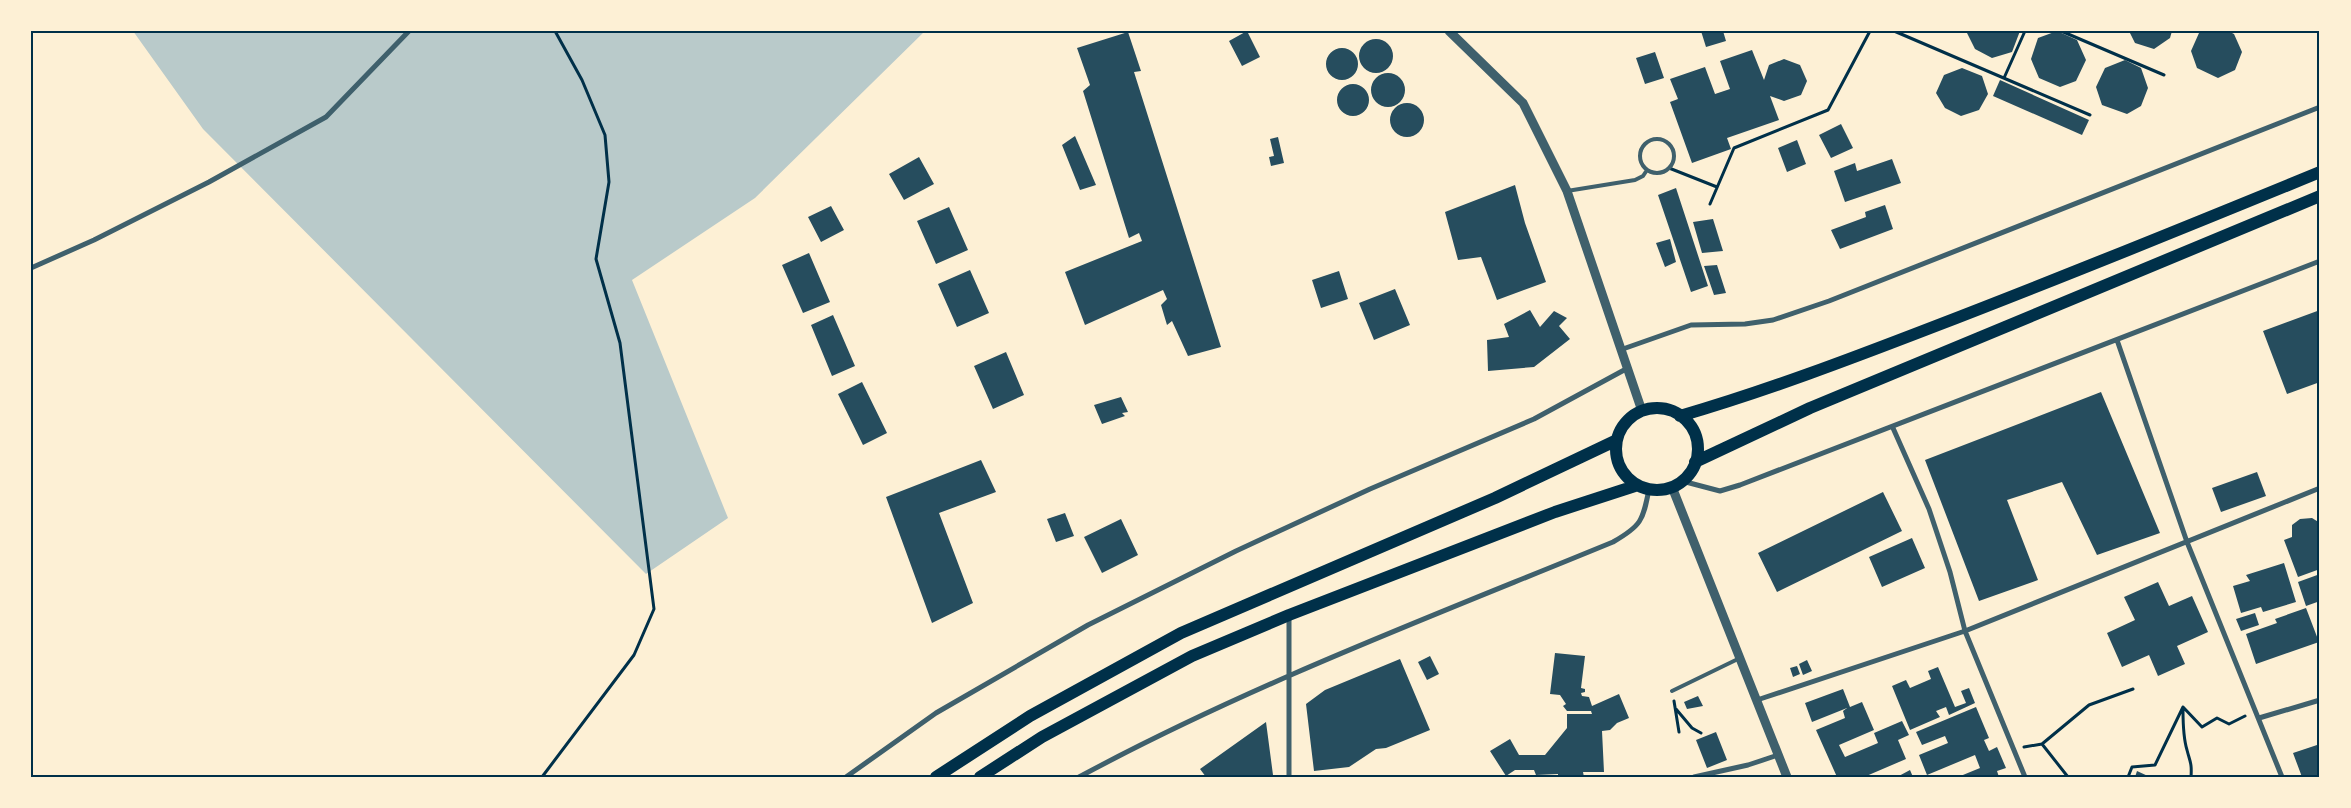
<svg xmlns="http://www.w3.org/2000/svg" width="2351" height="808" font-family="'Fira Sans',sans-serif">
<rect width="100%" height="100%" fill="#fdf0d5"/>
<!-- green -->
<path fill="#b9caca" d="M133 31H925L755 198 632 280 728 518 646 574 203 129Z"/>
<!-- building -->
<path fill="#264d5e" d="M1247 31 1260 57 1242 66 1229 41Z
M1701 31H1723L1726 41 1706 47Z
M1966 31H2020L2012 52 1992 58 1975 49Z
M2057 31 2077 40 2086 60 2076 81 2060 87 2039 78 2031 59 2038 38Z
M2129 31H2172L2170 38 2154 49 2135 43Z
M2204 31H2228L2234 34 2242 52 2235 70 2218 78 2197 68 2191 51 2199 33Z
M1128 32 1141 71 1134 72 1221 347 1188 356 1172 321 1167 325 1161 305 1167 299 1163 290 1085 325 1065 272 1142 241 1139 233 1129 238 1083 91 1090 85 1077 48Z
M1359 56a17 17 0 1 1 34 0a17 17 0 1 1-34 0Z
M1326 64a16 16 0 1 1 32 0a16 16 0 1 1-32 0Z
M1752 50 1764 80 1769 65 1784 59 1800 65 1807 81 1801 95 1784 101 1770 96 1779 120 1727 138 1731 149 1692 163 1670 102 1678 99 1670 79 1705 67 1715 94 1730 89 1720 61Z
M1655 52 1664 78 1645 84 1636 58Z
M2125 60 2141 68 2148 88 2141 106 2127 114 2102 105 2096 87 2105 68Z
M1962 68 1982 76 1988 94 1979 110 1961 116 1945 108 1936 93 1944 75Z
M1371 90a17 17 0 1 1 34 0a17 17 0 1 1-34 0Z
M2000 80 2089 120 2082 135 1993 96Z
M1337 100a16 16 0 1 1 32 0a16 16 0 1 1-32 0Z
M1390 120a17 17 0 1 1 34 0a17 17 0 1 1-34 0Z
M1841 124 1853 148 1831 158 1819 135Z
M1075 136 1096 185 1080 190 1062 145Z
M1278 137 1284 163 1271 166 1269 157 1274 156 1270 139Z
M1797 140 1806 164 1787 172 1778 148Z
M919 157 934 184 904 200 889 174Z
M1892 159 1901 183 1845 202 1834 171 1855 163 1857 171Z
M1515 185 1525 223 1546 282 1497 300 1481 257 1458 260 1445 212Z
M1676 188 1708 286 1691 292 1658 195Z
M1885 205 1893 229 1840 249 1831 230 1866 217 1865 212Z
M831 206 844 230 821 242 808 217Z
M949 207 968 250 936 264 917 221Z
M1713 219 1723 251 1702 253 1693 222Z
M1670 239 1676 262 1665 267 1656 243Z
M809 253 830 302 803 313 782 265Z
M1717 265 1726 293 1714 295 1704 266Z
M970 270 989 313 957 327 938 284Z
M1339 271 1348 299 1321 308 1312 280Z
M1395 289 1410 325 1374 340 1359 303Z
M1530 310 1540 327 1554 311 1567 318 1559 326 1570 339 1534 367 1488 371 1487 340 1509 337 1504 324Z
M2320 310V382L2287 394 2263 331Z
M833 315 855 366 832 376 811 325Z
M1006 352 1024 395 993 409 974 366Z
M862 382 887 433 863 445 838 394Z
M2101 392 2160 533 2097 555 2062 482 2007 500 2038 580 1979 601 1925 460Z
M1121 397 1128 412 1122 413 1125 416 1102 424 1094 405Z
M981 460 996 492 939 513 973 603 932 623 886 497Z
M2257 472 2266 496 2221 512 2212 488Z
M1883 492 1902 531 1777 592 1758 553Z
M1065 513 1074 536 1056 542 1047 519Z
M2312 518 2320 523V569L2298 577 2284 540 2292 537V525L2300 519Z
M1121 519 1138 555 1102 573 1084 537Z
M1912 538 1925 568 1882 587 1869 557Z
M2284 563 2296 602 2263 612 2261 607 2241 613 2233 586 2250 581 2246 575Z
M2320 574V601L2306 606 2298 582Z
M2158 582 2169 606 2192 596 2208 632 2177 646 2185 664 2158 676 2149 655 2122 667 2107 633 2135 620 2124 597Z
M2306 608 2319 642 2256 664 2246 634 2277 623 2275 619Z
M2255 613 2259 625 2241 631 2236 619Z
M1555 653 1585 656 1581 688 1585 689V692L1581 693 1582 696 1589 697 1592 706 1619 694 1629 718 1617 723 1610 730 1602 731 1604 772H1583L1584 777H1558V774L1536 775 1534 770H1515L1506 776 1490 751 1510 739 1519 755H1545L1567 728V714H1592L1591 711H1567L1563 706 1566 704 1560 695 1550 694Z
M1430 656 1439 674 1427 680 1418 662Z
M1400 659 1430 730 1386 748 1376 749 1349 767 1314 771 1306 704 1325 690Z
M1807 660 1812 671 1803 675 1799 664Z
M1797 666 1800 674 1793 677 1790 668Z
M1938 667 1955 707 1966 703 1961 691 1969 688 1975 703 1949 715 1946 707 1936 711 1940 717 1910 730 1892 686 1906 680 1910 688 1931 679 1928 671Z
M1843 689 1850 707 1862 702 1874 730 1839 745 1845 757 1878 743 1874 733 1902 721 1909 735 1898 740 1906 759 1864 777H1837L1816 730 1845 718 1843 711 1847 708 1812 722 1805 703Z
M1698 696 1703 706 1687 709 1684 702Z
M1976 707 1989 738 1984 740 1989 751 1997 747 2006 768 1997 771 1999 777H1958L1980 768 1975 755 1927 775 1919 755 1948 743 1945 736 1922 745 1916 732Z
M1266 722 1273 775 1206 777 1200 769Z
M1716 732 1727 760 1707 768 1696 740Z
M2320 744V777H2302L2293 753Z
M1910 770 1913 777H1897Z
M2137 771 2150 777H2135Z"/>
<g fill="none" stroke-linecap="round" stroke-linejoin="round">
<!-- path -->
<path stroke="#003049" stroke-width="3" d="M1894 31 2090 115
M2061 31 2164 75
M2004 78 2025 31
M1669 168 1717 187
M1710 204 1734 148 1828 110 1870 31
M1674 701 1679 732
M2183 707 2202 727 2217 718 2229 724 2245 716
M1676 709 1692 728 1701 733
M2183 710C2183 723 2183 737 2187 750 2190 762 2192 763 2191 777
M2042 744 2089 705 2133 689
M2024 747 2042 744 2068 777
M542 777 634 655 654 609 620 343 596 259 609 182 605 135 582 80 555 31
M2128 777 2132 767 2155 765 2183 707"/>
<!-- service -->
<path stroke="#3f606c" stroke-width="4" d="M1640 156a17 17 0 1 1 34 0a17 17 0 1 1-34 0Z
M1567 191 1635 180 1643 176 1647 170
M1672 691 1740 658"/>
<!-- minor -->
<path stroke="#3f606c" stroke-width="5" d="M31 268 94 240 209 182 326 117 409 31
M2117 340 2187 542 2282 777
M1620 350 1691 325 1745 324 1773 320 1829 301 2320 107
M1893 428 1929 509 1950 572 1965 631 2025 777
M1682 481 1720 491 1740 485 2320 261
M1757 700 1965 631 2320 488
M2259 718 2320 700
M846 777 936 713 1088 625 1236 551 1370 489 1534 419 1626 369
M1079 777C1250 685 1433 616 1613 542 1641 526 1643 521 1649 489
M1289 777V615
M1694 777 1748 765 1778 755"/>
<!-- tertiary -->
<path stroke="#3f606c" stroke-width="9" d="M1449 31 1523 103 1567 191 1642 411
M1672 487 1787 777"/>
<!-- primary -->
<path stroke="#003049" stroke-width="12" d="M1616 449a41 41 0 1 1 82 0a41 41 0 1 1-82 0Z
M1680 416C1766 391 1850 359 1933 327 2063 277 2191 225 2320 172
M1695 462 1810 408 2320 196
M936 777 1030 716 1181 633 1495 498 1617 440
M980 777 1042 737 1192 656 1289 615 1555 512 1638 485"/>
</g>
<!-- border -->
<rect width="2351" height="808" fill="none" stroke="#fdf0d5" stroke-width="65"/>
<rect x="32" y="32" width="2286" height="744" fill="none" stroke="#003049" stroke-width="2"/>
</svg>
